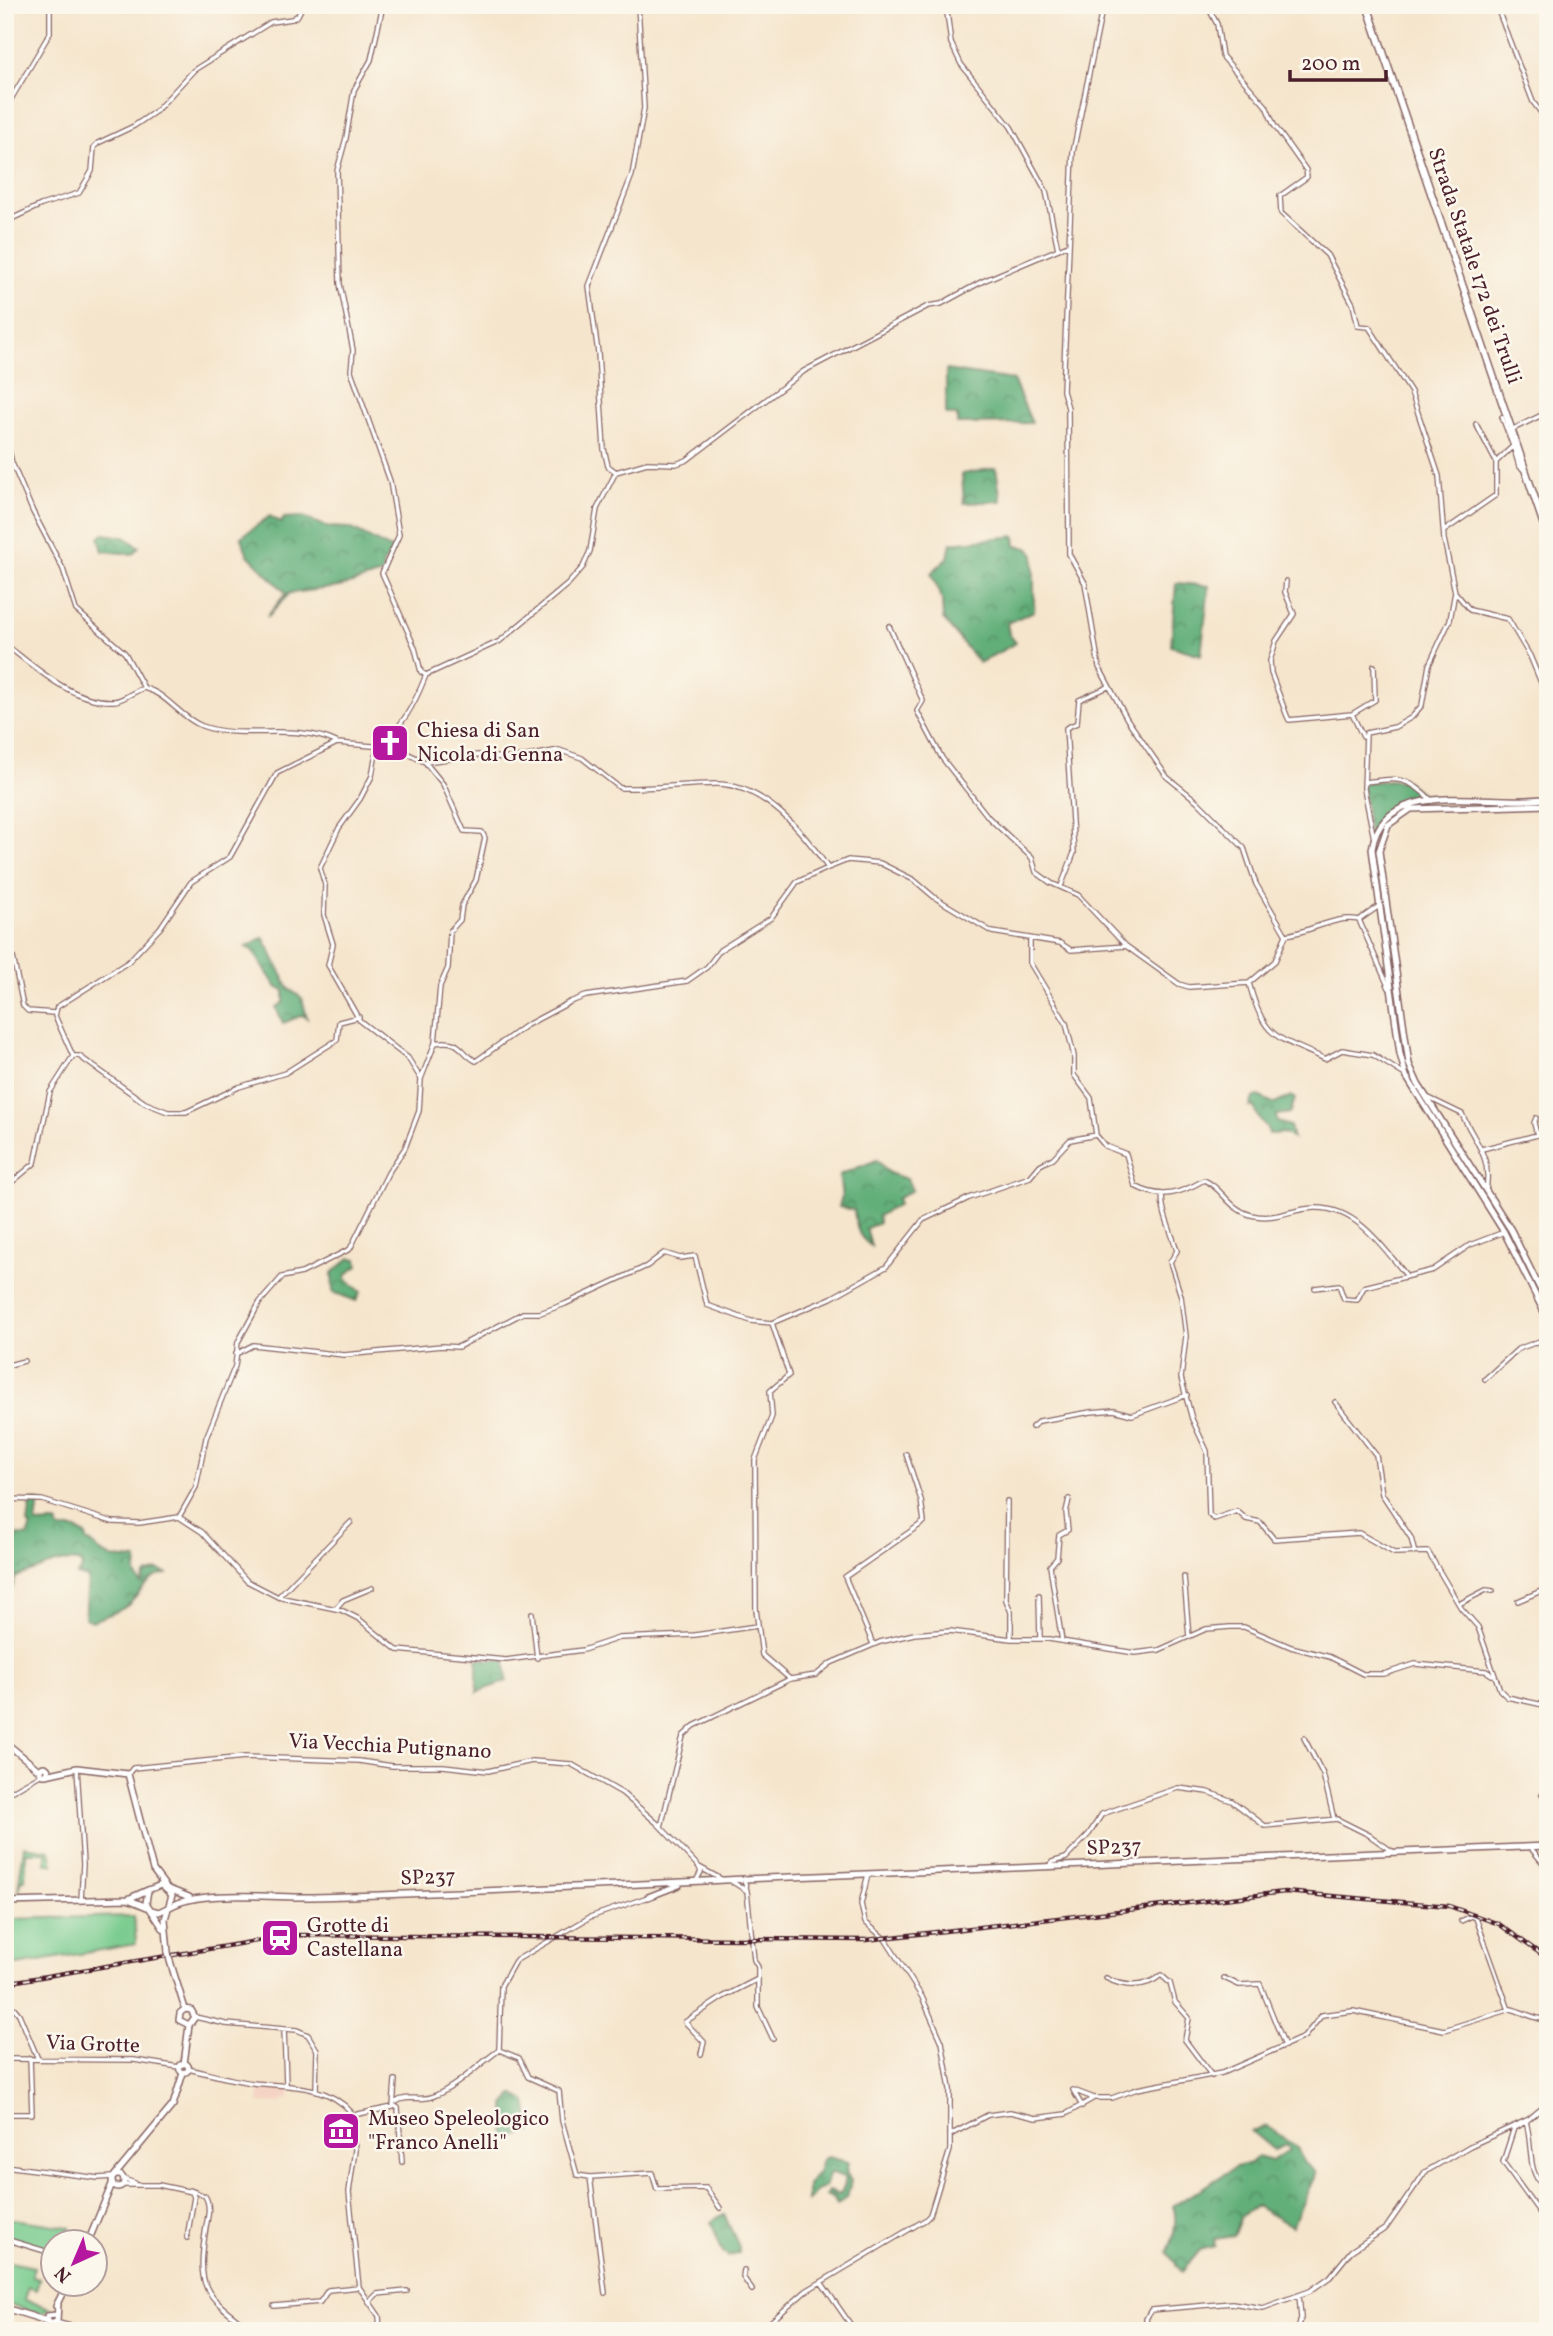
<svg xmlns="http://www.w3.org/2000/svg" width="1553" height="2336" font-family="Vollkorn,serif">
<defs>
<pattern id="forest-crowns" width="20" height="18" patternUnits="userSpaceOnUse" patternTransform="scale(1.75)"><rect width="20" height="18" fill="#62af79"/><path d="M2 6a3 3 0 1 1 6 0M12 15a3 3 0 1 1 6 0" fill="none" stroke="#538e63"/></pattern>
</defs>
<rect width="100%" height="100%" fill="#fbf7ec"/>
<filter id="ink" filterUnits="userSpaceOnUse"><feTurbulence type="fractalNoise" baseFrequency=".0143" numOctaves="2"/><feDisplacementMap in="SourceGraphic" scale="14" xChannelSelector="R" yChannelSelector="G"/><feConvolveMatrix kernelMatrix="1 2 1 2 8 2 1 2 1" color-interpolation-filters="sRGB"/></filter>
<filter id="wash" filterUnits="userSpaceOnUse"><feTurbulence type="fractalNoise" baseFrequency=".00686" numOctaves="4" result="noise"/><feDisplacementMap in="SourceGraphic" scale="28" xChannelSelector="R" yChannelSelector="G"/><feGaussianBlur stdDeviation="1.57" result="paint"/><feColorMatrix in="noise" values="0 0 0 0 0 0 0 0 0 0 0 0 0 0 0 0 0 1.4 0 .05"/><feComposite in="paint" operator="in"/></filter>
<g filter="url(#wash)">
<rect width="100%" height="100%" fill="#f5e5cc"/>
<!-- built -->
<path fill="#f5d2c2" d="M259 2086 290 2087V2098L283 2100 282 2103H259Z"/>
<!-- grass -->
<path fill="#78cb8e" stroke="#61755c" stroke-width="2" d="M24 1846 50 1850 53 1864H46V1852H26L25 1880H22L18 1894 21 1897 17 1898Z
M134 1916 136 1944 5 1967V1919Z
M5 2218 70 2227 68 2241 52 2242V2250L5 2236Z
M5 2261 34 2267 32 2277 39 2279 36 2290 28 2287 24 2300 51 2308 42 2313 5 2304Z"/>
<!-- forest -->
<path fill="url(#forest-crowns)" stroke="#566752" stroke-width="2" d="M946 370 1013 380 1032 423 957 424V415H946Z
M996 468 1001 501 964 503 962 474Z
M270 516 281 523 284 518 303 517 327 527 350 528 393 550 383 564 382 574 339 587 290 593 267 617 286 593 248 555 241 537Z
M104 534 125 537 139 547 133 554 103 551 99 537Z
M1015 536 1016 546 1028 548 1034 554V611L1007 623 1009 634 1016 643 979 663 943 619 942 599 931 573 948 558 951 543Z
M1176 583 1209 586 1201 655 1171 646Z
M1390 780 1406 781 1427 799C1397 801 1379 816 1370 845L1362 783Z
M264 938 289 989 302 998 307 1018 303 1015 283 1023 276 1008 284 1002V990L277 988 252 950 246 947Z
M1258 1096 1275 1104 1291 1096 1295 1099 1290 1113 1276 1115 1277 1122 1290 1126 1293 1139 1285 1133 1269 1134C1268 1124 1256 1121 1254 1106L1250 1107 1253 1098Z
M877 1160 889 1173 907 1179 912 1190 897 1199 899 1204 878 1216 879 1223 866 1228 871 1246C857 1236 856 1226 854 1210L839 1207 842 1196 839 1175Z
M350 1258 357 1259 358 1266 347 1274 346 1279 361 1292 356 1301 333 1292 332 1273Z
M31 1501H39L36 1524 55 1523 58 1524V1529H74L86 1535 87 1541C94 1544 94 1546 99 1551 110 1559 124 1559 137 1560L136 1574 141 1584 146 1574 158 1570 169 1574C149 1573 142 1593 128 1605 118 1613 104 1616 92 1621L85 1618 88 1578 77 1575 82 1569 81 1563C60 1556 36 1572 16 1577L12 1589 5 1596 8 1560 18 1535 27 1536 31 1526 28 1524Z
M477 1659 505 1660 507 1681 477 1692Z
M514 2094 526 2102 532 2132 505 2139V2105Z
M1267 2126 1297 2148 1303 2161 1316 2173 1292 2226 1256 2206 1241 2216 1233 2236 1214 2239 1215 2246 1200 2250 1182 2272 1167 2252C1174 2241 1178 2218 1173 2206L1236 2167 1251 2163 1257 2157 1271 2161 1289 2150 1286 2145 1274 2150 1251 2131Z
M828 2157 848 2162 846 2172 851 2181 847 2198 837 2205 834 2199 826 2195 828 2191 840 2195 845 2184 844 2177 830 2172 825 2187 816 2191 807 2202V2185L818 2172 822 2160Z
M724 2214 739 2247V2253L729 2257 723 2253 711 2222Z"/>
</g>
<g filter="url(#ink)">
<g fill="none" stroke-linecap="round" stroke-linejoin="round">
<defs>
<path id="street" d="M383 5 371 60 354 90 346 138 337 171 340 284 353 350 351 371 390 481 399 535 382 573 415 648 421 672 426 675
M946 5 951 43 961 64 1011 127 1046 191 1058 249
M1103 5 1073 152 1063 391 1068 408 1069 554 1085 583 1099 667 1127 719 1167 777 1197 801 1244 848 1256 884 1286 935C1311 932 1335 915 1359 920L1379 906
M1207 5 1217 24 1222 56 1266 106 1274 125 1306 170 1307 177 1280 196 1281 213 1327 255 1353 304 1358 326 1369 327 1411 392 1439 476 1444 539 1455 592 1450 620 1429 665 1422 705 1412 717 1395 727 1366 733 1364 789 1374 839
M1496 5 1533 102 1548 122
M5 117 11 99 50 33V5
M5 222 41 205 79 193 92 171 94 147 98 143 134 126 156 111 194 70 271 22 292 19 298 15 303 5
M1502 417 1513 446
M1476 424 1496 462
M1513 429 1548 412
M5 433 12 463 33 512 63 569 76 610 125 653 144 688
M616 472 647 463 676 464 687 460 804 371 928 306 941 304 983 281 1068 245
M1444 531 1496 495V462L1513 446 1519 466 1524 470
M1286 581 1285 592 1294 614 1276 641 1270 661 1271 673 1287 716 1289 720 1352 714 1363 737
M1455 592 1470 610 1508 619 1530 656 1545 692 1548 752
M889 626 923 701 917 711 942 758 989 818 1032 858 1036 872 1051 883 1078 895 1126 946
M5 644C36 668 73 703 114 701 122 701 134 691 144 688 168 694 179 717 202 726 243 741 295 722 336 742
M1352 714 1375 700 1374 666
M377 747C402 729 415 703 426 675L500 641 568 584 583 567 590 551 597 509 616 472 608 466 604 449 598 353 589 286 632 175 644 108 638 5
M396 748 425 762 478 755 512 759 559 750 582 758 620 788C652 789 684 784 716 784 763 784 804 832 828 868L848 860 880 863 914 880 934 897 992 932 1060 943 1071 950 1126 946 1179 984 1189 987 1249 983
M1364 782C1398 778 1408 776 1432 801
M1061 886 1074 853 1066 728 1077 723 1079 700 1108 687
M1359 920 1389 988
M1286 935 1275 961 1249 983C1264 1040 1276 1036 1325 1059L1342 1050 1373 1055 1405 1075
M1030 939V963L1066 1023 1074 1056V1075L1091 1098 1096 1135 1105 1146 1126 1154 1135 1186C1161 1200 1180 1194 1204 1180 1223 1188 1228 1209 1251 1215 1275 1221 1291 1209 1314 1208 1356 1206 1383 1247 1406 1275
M5 947 13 957 23 1006 28 1011 54 1013
M435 1043C462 1038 460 1053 476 1061L525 1026 570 1002 586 996 687 981 707 967 720 950 771 918 797 882 828 868
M73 1056H79L145 1103 168 1112H186L239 1087 285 1073 337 1040 339 1022 359 1017
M421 1079 435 1043 440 986 448 968 450 931 460 920 462 905 476 880 485 838 482 832 464 831 443 784 425 762
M1429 1098 1462 1114C1475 1143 1492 1156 1486 1190
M1096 1135 1070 1140 1053 1158 1040 1165 1030 1177 969 1198 923 1220 886 1267 831 1298 772 1323 789 1375 770 1391 772 1416 755 1460 756 1609 762 1655 790 1679 816 1675 831 1663 880 1642 914 1634 950 1631 1011 1639H1049L1135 1653 1159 1650 1206 1629 1230 1627H1244L1291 1647 1330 1657 1363 1674H1384L1415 1664 1486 1671 1492 1675
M1482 1149 1537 1135 1534 1123 1536 1118
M5 1188 35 1163 50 1092 73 1056 55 1016 57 1007 128 962 160 928 191 882 230 857 277 773 337 743 396 748 394 734
M1162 1195C1162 1215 1172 1232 1177 1251L1170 1262 1181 1296 1186 1336 1181 1378 1192 1419 1207 1451 1209 1515 1214 1519 1237 1511 1246 1519 1260 1522 1274 1539 1359 1533 1394 1553 1428 1552 1461 1608 1478 1627 1500 1690 1507 1697 1548 1706
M1315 1288 1339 1285 1344 1299 1357 1300 1364 1287 1433 1270 1470 1245 1504 1232
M236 1354 253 1345 344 1355 442 1346 458 1347 523 1313H540L565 1304 647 1266 664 1253 680 1258 695 1256 707 1305 751 1321 772 1323
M5 1366 24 1361
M1485 1379 1518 1349 1548 1338
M1335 1402 1376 1455 1382 1494 1411 1538 1414 1550
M1032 1427 1039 1421 1091 1412 1114 1410 1132 1415 1187 1395
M5 1499 42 1500 113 1522 139 1523 179 1517
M1007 1501 1006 1600 1011 1612V1639
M179 1517 196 1487 206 1438 235 1366 238 1342 260 1302 282 1277 302 1273 350 1249 388 1173 405 1148 419 1111 421 1079 408 1058 360 1021 328 965 333 944 324 915 325 885 320 868 339 828 360 799 372 776 377 747
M179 1517 202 1532 247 1581 278 1597 341 1610 359 1619 397 1650 506 1660 583 1650 619 1638 695 1635 757 1626
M1184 1577 1189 1637
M1039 1595 1040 1639
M278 1597 351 1522
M1518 1601 1548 1588
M1459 1604 1486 1590 1493 1591
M336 1608 343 1600 372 1588
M532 1613 537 1658
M1062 1641 1050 1566 1057 1558 1059 1535 1068 1530 1066 1512 1069 1499
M873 1644 845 1577 924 1522 921 1500 906 1454
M1304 1738 1323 1774 1334 1819
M77 1768 83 1864 81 1900
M128 1774 133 1768 245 1757 359 1761 392 1766H443L488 1771 532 1761 571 1764 622 1793 658 1824 699 1867
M1542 1794 1548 1800
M5 1795 42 1774
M661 1827 683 1736 694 1726 790 1679
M1530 1847 1548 1869
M1048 1867 1052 1862 1066 1858 1089 1834 1102 1814 1178 1788 1208 1792 1232 1801 1265 1826 1337 1819 1369 1835 1393 1852
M696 1881 701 1872 699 1867 721 1879
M731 1881 747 1891 744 1879
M747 1891 754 1960 758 1967V2007L773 2039
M1461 1921 1472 1916 1476 1918 1509 2010
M1106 1978C1123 1987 1145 1989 1161 1975L1170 1983 1175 2002 1189 2018 1185 2040 1212 2076
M1224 1978 1239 1985 1260 1984 1285 2046
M5 2009 14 2008 19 2014 38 2059
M195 2017 226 2024 297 2030 308 2035 317 2050 316 2090
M284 2029 286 2084
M499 2050 519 2058 528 2077 559 2091 562 2121 577 2175 590 2177 652 2173 657 2189 706 2188 720 2208
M701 2054 704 2042 685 2022 723 1997 756 1980
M5 2059 134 2060 179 2067
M188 2069C210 2074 231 2080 253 2083 288 2087 326 2083 351 2112L355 2150 349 2192 359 2287 379 2316 380 2331
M396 2102C407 2094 422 2102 434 2096 458 2086 478 2065 499 2050L501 1986 515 1961 590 1917 648 1897
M395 2106 398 2108 402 2162
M1082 2106 1073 2090 1094 2098H1112L1137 2089 1222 2073 1304 2037 1322 2015 1329 2014 1353 2011 1444 2030 1511 2009C1524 2012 1533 2019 1548 2020
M5 2114H32L30 2058
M353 2115 393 2107 395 2080
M1527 2121 1514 2128 1503 2162 1548 2224
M1526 2122C1532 2140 1528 2168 1539 2181
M950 2135 988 2115 1010 2112 1036 2118 1066 2114 1094 2098
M5 2166 98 2178 113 2177
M590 2177 605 2293
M123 2179 135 2183
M123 2185H159L192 2192 194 2197 187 2238
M190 2190 205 2196C211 2206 208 2216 206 2227 196 2291 204 2294 253 2331
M5 2239 52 2253
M744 2270 743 2277 752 2290
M821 2282 855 2331
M369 2302 377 2294 407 2291
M274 2306 320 2302 328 2290 359 2287
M47 2331 48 2323
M760 2331 806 2291 925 2220 930 2215 950 2150V2089L942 2042 922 1997 885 1939 865 1922 861 1904 868 1874
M1148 2331 1146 2319 1151 2310 1232 2303 1263 2308 1310 2291 1330 2277 1351 2251 1386 2228 1425 2172 1470 2146 1529 2119 1548 2103
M1298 2331 1301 2318 1299 2295"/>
<path id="secondary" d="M1548 798C1495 809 1383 773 1372 849L1400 1054 1406 1076 1504 1232 1548 1320
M1548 805 1411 809 1388 825 1379 851 1409 1064 1418 1084 1511 1230 1548 1305
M5 1742 40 1771
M40 1771a4 4 0 1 1 8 0a4 4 0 1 1-8 0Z
M46 1775 77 1768 128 1774 153 1870 166 1887
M169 1889 189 1897
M648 1897 679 1885
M128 1899 147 1907
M5 1902 128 1899 148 1890
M170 1907C198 1889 277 1898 312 1897 456 1893 601 1886 744 1879L1548 1846
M151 1910 163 1928
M168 1952 165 1919 172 1895 161 1885 148 1890 146 1903 151 1910 159 1912 169 1907
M170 1961 185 2009
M179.5 2068a4.5 4.5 0 1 1 9 0a4.5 4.5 0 1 1-9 0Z
M184 2064 189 2025 195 2017 191 2010 185 2009 180 2013 179 2020 189 2025
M112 2181a6 6 0 1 1 12 0a6 6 0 1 1-12 0Z
M115 2175 173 2105 183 2073
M88 2242 112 2184
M56 2306 67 2284
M5 2308 47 2321
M56 2315 47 2316 49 2324 57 2322 58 2303
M56 2323 86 2331"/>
<path id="primary" d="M1367 5 1548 537"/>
</defs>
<!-- street casing -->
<use href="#street" stroke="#866463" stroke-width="6"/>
<!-- secondary casing -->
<use href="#secondary" stroke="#866463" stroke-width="8"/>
<!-- primary casing -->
<use href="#primary" stroke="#866463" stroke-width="9"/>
<!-- street -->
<use href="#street" stroke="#fff" stroke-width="3.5"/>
<!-- secondary -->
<use href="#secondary" stroke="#fff" stroke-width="5"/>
<!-- primary -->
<use href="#primary" stroke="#fff" stroke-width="6"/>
<defs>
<path id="rail" d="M5 1983 293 1935 866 1940 1285 1892 1449 1906 1499 1924 1548 1959"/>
</defs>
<!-- rail casing -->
<use href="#rail" stroke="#4a1f2b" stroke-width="4.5"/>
<!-- rail -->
<use href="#rail" stroke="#fbf7ec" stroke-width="2" stroke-dasharray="5" stroke-linecap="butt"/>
<defs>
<path id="secondary-bridge" d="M168 1952 170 1961"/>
</defs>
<!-- secondary-bridge casing -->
<use href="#secondary-bridge" stroke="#866463" stroke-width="8" stroke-linecap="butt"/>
<!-- secondary-bridge -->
<use href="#secondary-bridge" stroke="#fff" stroke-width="5"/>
</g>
</g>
<!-- icons -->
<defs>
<symbol id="church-square" viewBox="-11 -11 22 22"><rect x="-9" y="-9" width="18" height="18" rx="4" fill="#b5179e" stroke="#fbf7ec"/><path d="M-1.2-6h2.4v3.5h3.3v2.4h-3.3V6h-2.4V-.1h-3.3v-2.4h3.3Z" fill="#fff"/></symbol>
<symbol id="station-square" viewBox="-11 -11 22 22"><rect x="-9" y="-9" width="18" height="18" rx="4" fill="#b5179e" stroke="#fbf7ec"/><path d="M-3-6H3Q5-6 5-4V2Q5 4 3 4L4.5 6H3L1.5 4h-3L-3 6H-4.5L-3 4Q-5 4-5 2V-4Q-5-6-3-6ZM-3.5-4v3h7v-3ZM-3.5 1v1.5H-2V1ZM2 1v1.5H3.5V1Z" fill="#fff"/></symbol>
<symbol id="museum-square" viewBox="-11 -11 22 22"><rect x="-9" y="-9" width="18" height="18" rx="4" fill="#b5179e" stroke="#fbf7ec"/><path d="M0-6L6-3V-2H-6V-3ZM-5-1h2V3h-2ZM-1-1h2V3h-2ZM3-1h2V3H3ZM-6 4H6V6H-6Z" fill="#fff"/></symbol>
</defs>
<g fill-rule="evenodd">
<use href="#church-square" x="368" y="721" width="44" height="44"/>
<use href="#station-square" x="258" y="1916" width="44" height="44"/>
<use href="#museum-square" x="319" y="2109" width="44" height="44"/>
</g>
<g text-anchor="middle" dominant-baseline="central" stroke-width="5" stroke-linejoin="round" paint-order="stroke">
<!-- street labels -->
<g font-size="21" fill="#4a1f2b" stroke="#fbf7ec">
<text transform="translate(1474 266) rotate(71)">Strada Statale 172 dei Trulli</text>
<text transform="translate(390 1747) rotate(3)">Via Vecchia Putignano</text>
<text transform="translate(1114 1848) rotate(-2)">SP237</text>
<text transform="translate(428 1878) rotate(-2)">SP237</text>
<text transform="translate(93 2045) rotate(2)">Via Grotte</text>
</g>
<!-- poi labels -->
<g font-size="21" fill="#4a1f2b" stroke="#fbf7ec" text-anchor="start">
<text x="417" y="731">Chiesa di San<tspan x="417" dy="24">Nicola di Genna</tspan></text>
<text x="307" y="1926">Grotte di<tspan x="307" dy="24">Castellana</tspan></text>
<text x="368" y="2119">Museo Speleologico<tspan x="368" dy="24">"Franco Anelli"</tspan></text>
</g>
</g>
<!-- margin -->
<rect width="1553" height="2336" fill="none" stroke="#fbf7ec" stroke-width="28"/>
<!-- north arrow -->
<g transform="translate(74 2263) rotate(224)"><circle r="33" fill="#fbf7ec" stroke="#b4a19f" stroke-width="2"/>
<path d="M0-5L12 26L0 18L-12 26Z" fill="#b5179e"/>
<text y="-10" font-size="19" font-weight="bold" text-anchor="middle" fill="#4a1f2b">N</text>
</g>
<!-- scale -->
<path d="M1290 70v10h96v-10" fill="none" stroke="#4a1f2b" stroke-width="3.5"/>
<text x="1301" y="70" font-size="21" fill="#4a1f2b" stroke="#fbf7ec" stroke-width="5" paint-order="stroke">200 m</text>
</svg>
